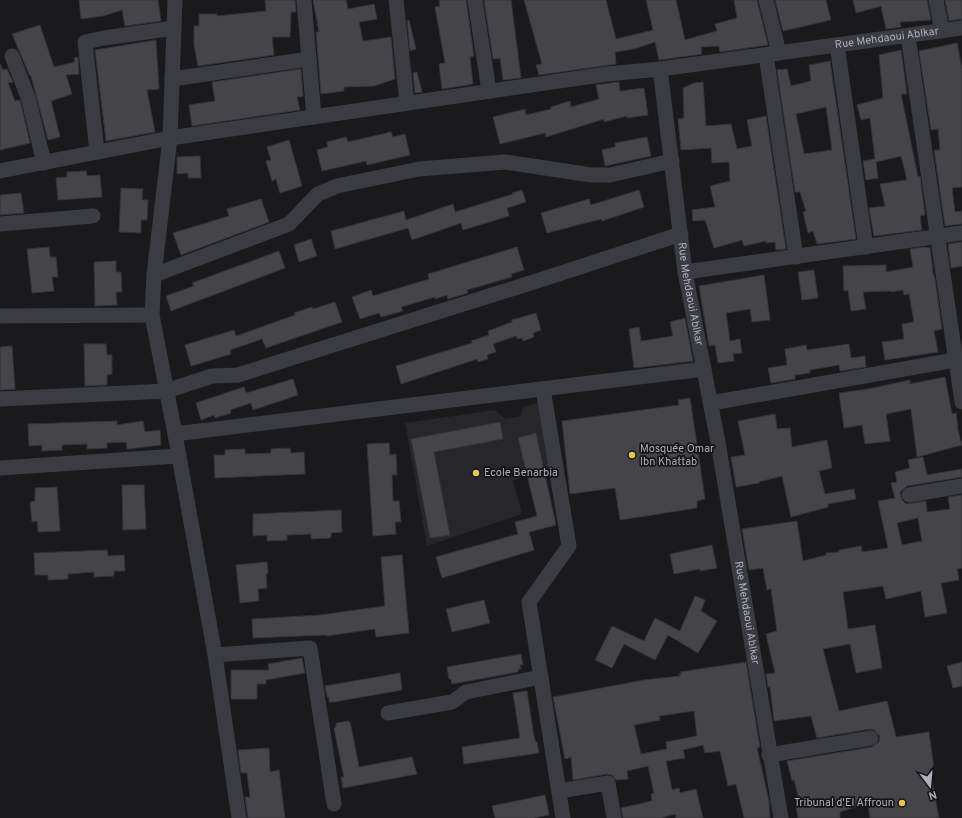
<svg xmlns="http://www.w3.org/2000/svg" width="962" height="818" font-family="Overpass,sans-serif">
<rect width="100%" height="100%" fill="#1a1a1c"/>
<!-- built -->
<path fill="#272629" d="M539 403 552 470 524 476 513 481 522 514 427 546 405 423 495 410 505 419 521 416 523 407Z"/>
<!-- building -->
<path fill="#454549" stroke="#353438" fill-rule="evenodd" d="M79 0H158L161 21 125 26 122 10 103 16 81 19Z
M265 0H295L296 12H291L290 37H272L274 55 198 66 194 45V26H199V14H217V16L266 11Z
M313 0H346L348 9 374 4 377 19 359 22 363 41 391 37 395 79 374 86 344 87V91L321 94 316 32H319Z
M439 0H466L474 56 470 57 473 84 442 89 439 64 445 63 435 7 440 6Z
M484 0H511L521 78 503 80 500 58 493 59Z
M524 0H606L616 39 653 30 646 0H676L685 40 717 31 715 24 737 18 734 0H757L768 45 720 52 719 46 701 47 702 54 659 60 655 42 634 49 615 52 616 64 539 75 536 65 542 64Z
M775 0H826L831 20 783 31Z
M853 0H927L931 20 900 22 901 27 886 29 881 6 856 13Z
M945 0H962V19L949 21Z
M409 20 416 49 410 51 407 21Z
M40 25 54 67 75 62 74 58 78 57 79 74 66 75 72 94 51 101 60 137 48 140 31 76H30L12 34Z
M156 40 159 89 147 90 155 132 106 141 95 50Z
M957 43 962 69V187L952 188 955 212 962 211V224L945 226 934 150H940L938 129 931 130 919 51Z
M901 50 907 94H901L918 177 920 176 925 215 920 216 922 230 874 236 869 208 885 206 880 184 907 180 901 156 876 162 878 178 866 180 863 161 875 159 870 118 861 120 857 105 883 98 879 55Z
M830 61 856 239 817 244 813 231 808 233 803 212 806 211 800 192H795L777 70 787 69 791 86 811 81 809 65ZM826 107 832 150 804 154 796 114Z
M0 64 3 70 7 69 13 82 8 83 15 101 20 100 30 143 0 150Z
M301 69 303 96 297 97 300 110 192 126 189 105 215 101 212 82Z
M417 72 422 92 415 93 413 73Z
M619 82 620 91 644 88 648 115 627 118V116L604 122V119L546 137 545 133 500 144 493 117 525 109 526 115 551 109V107L570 101 571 107 599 99 596 85Z
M703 82 706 126 731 124 737 149 752 146 747 120 766 116 786 249 776 250 775 242 766 243V241L744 246 742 240 714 248 705 220 693 221 692 210 715 207 710 186 730 181 729 162 712 163 711 148 681 150 678 119 684 118 683 88 694 83Z
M391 132 393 137 405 134 410 155 367 165 366 161 322 171 317 150 328 147 327 142 346 137 348 142Z
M647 137 651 156 605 166 602 150 615 147V143Z
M289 140 302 186 280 193 276 179 272 181 266 161 271 160 267 147Z
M200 156 201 178H188V173L177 174V157Z
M86 171 87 176 100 175 102 197 58 200 56 178 67 177V172Z
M121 188 143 189 142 200H148L147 220H141V233L119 232Z
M522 190 526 202 507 208 509 216 463 230 461 223 412 240 408 228 335 249 331 231 404 211 406 220 453 204 455 212 513 194 512 193Z
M639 190 644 207 602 221 601 219 547 233 541 213 589 199 591 205Z
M21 193 24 213 0 215V195Z
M261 199 269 222 181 255 173 233 229 216 227 209Z
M311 239 317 256 299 262 294 245Z
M962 242V266L951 268 948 244Z
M49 247 50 257H56L58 277H52L54 291 32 293 27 249Z
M517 247 524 270 511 274 512 277 467 290 468 293 448 299 447 295 435 299V297L401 307 403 311 381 317 379 313 360 319 352 297 371 290 373 296 429 279 428 274Z
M924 247 930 248 933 270H932L935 279 942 329 934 331 938 352 885 360 882 342 904 339 902 324 914 322 909 294 904 295 903 290 891 292V291L863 292 866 309 851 311 848 290 844 291 843 266 886 265V272L913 267 910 249Z
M279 251 285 268 171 311 166 296 194 286 192 283Z
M116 261V272H121L122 292H116L117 305 95 306 94 262Z
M814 270 818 298 802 300 798 272Z
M764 275 770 320 752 322 750 309 726 313 730 341 740 339 742 353 733 354 734 361 718 363 715 345 709 346 699 286Z
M335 302 342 322 266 348 262 339 230 350 231 354 191 366 185 345 234 330 236 336 295 315 294 313 312 307 313 309Z
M536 313 541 330 533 333 534 337 523 341 522 338 517 339 516 336 493 344 496 352 487 355 488 359 478 362 477 359 401 384 396 366 472 343 471 341 489 335 488 331 512 322V320Z
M685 318 693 361 634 368 629 329 639 327 641 341 673 336 670 322Z
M84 344H106L107 355H112V374L107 375V385L85 386Z
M849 344 851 358 865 356 866 367 840 371 839 365 810 370V373L795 375V379L771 383 768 368 787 365 785 349 806 345 807 350Z
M12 346 15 389 0 390V347Z
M945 377 952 414 956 413 958 427H957L962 445 917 457 911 409 886 414 890 441 865 444 862 425 844 428 839 393 868 389 910 380V384Z
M293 379 298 395 253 410 251 403 230 410 231 413 215 418 214 415 201 420 196 403 244 387 246 393Z
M690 398 705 499 697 501V508L620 520 615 488 570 494 562 421 679 405 678 400Z
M775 414 777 429 790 428 792 447 827 440 832 468 819 471 825 494 854 489 856 499 828 504V507L791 517 782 476 759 482V483L736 487 731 457 745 455 738 421Z
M117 421V425L143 421 145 432 160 430 161 445 127 449 126 442 107 443V448L87 449V444L62 445V450L42 451V445L29 446 28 424Z
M500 422 503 439 434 452 450 535 430 538 411 439Z
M536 433 556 525 529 532 534 550 442 578 436 557 518 534 515 522 537 516 518 438Z
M389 443 390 455 396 454 397 475H392L393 501H399L401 522H395L396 534 373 536 367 444Z
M290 448 291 453 304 452 305 474 215 478 214 455H225V450L245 449V454L271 453V449Z
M923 457 927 475 962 469V477L907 486 900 492 902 500 906 504 926 501 927 512 950 509 948 497 962 495V568L957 569 959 580 941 583 947 613 925 617 921 591 886 599 883 586 843 592 848 629 875 625 882 668 856 673 850 644 823 649 839 711 887 701 896 737 929 732 934 768 930 769 939 818H870L868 803 840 812V818H798L796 807 801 806 794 780 792 781 787 761 872 747 879 742 880 736 874 730 870 729 817 738 811 716 774 721 770 687H768L766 674 775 673 766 634 777 631 771 589 767 590 763 568 749 570 742 529 797 521 803 561 826 555V553L839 552V550L861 546 862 552 888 548 878 501 895 498 891 483 897 482 895 472 910 468 908 460ZM918 518 922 541 902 545 897 523Z
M122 485H144L146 529 123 530Z
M57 487 60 531 38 532 37 521 32 522 30 502 35 501V488Z
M341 510 342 532 331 533V538L311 539V534L287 535V540L267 541V535L253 536V514Z
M712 545 717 568 700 571V569L674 574 670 554Z
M107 550 108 556 124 555 125 571H114V576L94 577V572L68 574V579L48 580V575H35L34 553Z
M402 555 409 633 376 637 375 629 326 636 325 635 253 638 252 619 320 615 385 606 381 557Z
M267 562 268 573 266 574 267 588 258 589 259 601 240 603 236 565Z
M695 596 705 600 701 611 717 621 698 653 668 635 655 660 624 644 612 668 595 660 612 626 644 641 655 618 680 631Z
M484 600 490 623 452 632 446 609Z
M521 654 523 665H520L521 669H518V672L452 684 451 679H449L447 667Z
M302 658 305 673 266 680V684H257V699H231V670H269L268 664Z
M746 662 760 747 757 748 769 801 770 818H744L736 784 728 786 720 751 705 753 703 745 683 750 685 758 666 761 672 790 679 788 680 793 696 789 703 818H676L675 814 661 818H623L621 808 652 801 651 794 654 793 648 766 627 771 628 779 616 780 612 775 607 774 573 780 571 757 565 759 553 697 644 680 680 676 679 674H682L680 672ZM694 711 697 736 666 742 667 749 641 754 634 725 660 720 659 716Z
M962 662V686L953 688 947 666Z
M400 673 402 690 334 702H329V697H327L325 686Z
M527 691 534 737 536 742H537L539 753 464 764 462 747 520 738 513 693Z
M349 721 351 726 359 767 412 757 417 774 343 788 341 777H344L343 773 334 728 336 727V723Z
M269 748 270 772 279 770 285 818H248L245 797H250L247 773H241L238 750Z
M545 795 549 815 534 818H495L492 806Z"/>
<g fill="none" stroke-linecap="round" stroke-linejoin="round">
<!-- minor -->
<g stroke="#3b3c41" stroke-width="15">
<path d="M396 0 407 103"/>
<path d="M475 0 489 91"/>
<path d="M766 0 779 53"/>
<path d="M936 0 942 31"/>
<path d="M304 1 314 117"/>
<path d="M908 36 962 402"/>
<path d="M837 45 866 247"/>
<path d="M766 55 796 257"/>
<path d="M12 56 28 97 44 163"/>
<path id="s1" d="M660 69 685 272 718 442 781 818"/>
<path d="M172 79 309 59"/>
<path d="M97 152 85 42 104 38 174 28"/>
<path id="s2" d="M0 171 170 138 607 74 660 69 962 28"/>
<path d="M0 224 93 216"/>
<path d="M685 272 962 233"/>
<path d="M154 275 289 224 318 194 337 186 419 169 505 162 591 175H610L672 161"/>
<path d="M0 316 152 315"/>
<path d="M543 389 569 546 529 602 563 818"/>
<path d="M0 399 166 391 212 376 238 375 543 279 681 234"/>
<path d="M711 403 955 360"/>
<path d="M175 434 152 315 154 275 170 138 175 0"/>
<path d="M0 468 178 456"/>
<path d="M909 495 962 486"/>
<path d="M215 655 310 648 334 804"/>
<path d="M388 713 452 702 466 692 541 677"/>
<path d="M769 755 871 738"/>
<path d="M559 791 608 783 614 818"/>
<path d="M239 818 215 655 175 434 704 369"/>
</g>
</g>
<!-- markers -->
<g fill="#e2c74c" stroke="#151517" stroke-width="1.5">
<circle cx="632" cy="455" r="4"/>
<circle cx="476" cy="473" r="4"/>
<circle cx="902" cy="803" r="4"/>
</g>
<g text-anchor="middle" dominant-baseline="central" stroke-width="3.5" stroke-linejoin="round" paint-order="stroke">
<!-- street labels -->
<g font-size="11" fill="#aeb0ba" stroke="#151517">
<text stroke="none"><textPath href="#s2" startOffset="897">Rue Mehdaoui Ablkar</textPath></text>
<text stroke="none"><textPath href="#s1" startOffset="227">Rue Mehdaoui Ablkar</textPath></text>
<text stroke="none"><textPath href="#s1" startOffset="551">Rue Mehdaoui Ablkar</textPath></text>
</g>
<!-- poi labels -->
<g font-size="11" fill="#aeb0ba" stroke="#151517" text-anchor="start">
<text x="640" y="449">Mosquée Omar<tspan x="640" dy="13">Ibn Khattab</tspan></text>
<text x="484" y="473">Ecole Benarbia</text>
<text x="894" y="803" text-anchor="end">Tribunal d'El Affroun</text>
</g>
</g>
<!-- north arrow -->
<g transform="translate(930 786) rotate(164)" stroke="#151517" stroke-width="3" paint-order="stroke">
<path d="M0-3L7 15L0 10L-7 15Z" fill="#aeb0ba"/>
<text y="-6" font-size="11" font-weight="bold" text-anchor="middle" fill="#aeb0ba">N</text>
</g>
</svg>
